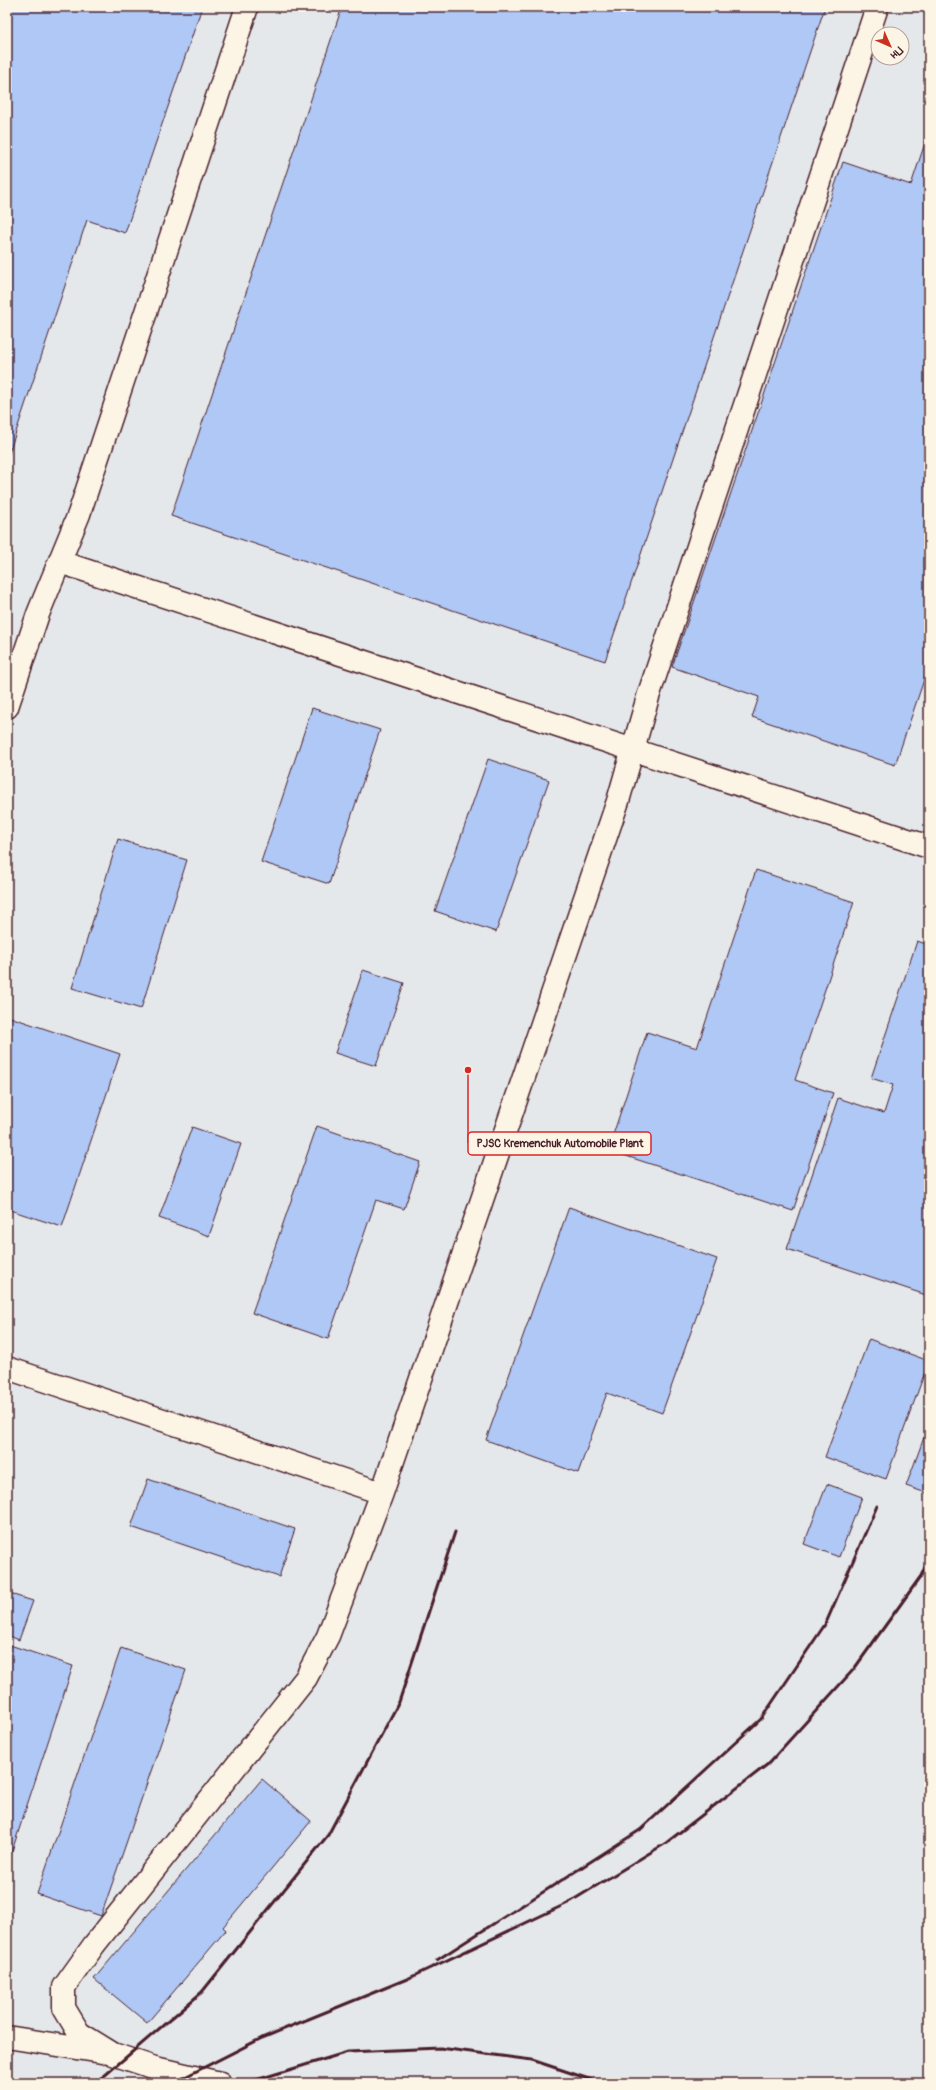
<svg xmlns="http://www.w3.org/2000/svg" width="936" height="2090" font-family="Pangolin,sans-serif">
<rect width="100%" height="100%" fill="#fcf5e5"/>
<filter id="ink" filterUnits="userSpaceOnUse"><feTurbulence type="fractalNoise" baseFrequency=".025" numOctaves="2"/><feDisplacementMap in="SourceGraphic" scale="8" xChannelSelector="R" yChannelSelector="G"/><feConvolveMatrix kernelMatrix="1 2 1 2 8 2 1 2 1" color-interpolation-filters="sRGB"/></filter>
<g filter="url(#ink)">
<!-- built -->
<path fill="#e5e8ea" fill-rule="evenodd" d="M7 7H929V2083H7ZM878 34H902V58H878Z"/>
<!-- building -->
<path fill="#afc8f6" stroke="#4a1f2b" d="M7 7H202L125 233 87 220 7 459Z
M342 7H825L605 661 171 516Z
M929 131V665L895 765 752 717 759 697 672 667 843 162 911 185Z
M312 708 380 730 329 884 261 862Z
M488 759 549 780 496 932 435 911Z
M118 839 187 860 141 1009 72 988Z
M756 870 854 902 795 1080 833 1093 793 1211 608 1150 647 1032 697 1048Z
M917 941 929 945V1296L787 1249 838 1098 884 1113 893 1085 871 1078Z
M363 970 404 983 376 1066 335 1053Z
M7 1016 120 1054 62 1227 7 1209Z
M317 1126 420 1162 404 1209 376 1200 328 1339 252 1313Z
M192 1127 241 1144 209 1236 159 1218Z
M569 1207 717 1259 662 1413 607 1393 578 1473 486 1440Z
M869 1339 929 1361 886 1479 825 1457Z
M929 1424V1494L906 1486Z
M148 1479 295 1529 279 1577 131 1527Z
M827 1484 862 1497 839 1557 804 1544Z
M7 1593 33 1601 19 1640 7 1635Z
M7 1644 73 1666 7 1866Z
M121 1648 186 1670 101 1916 37 1894Z
M262 1779 311 1821 223 1927 226 1930 147 2023 94 1979Z"/>
<g fill="none" stroke-linecap="round" stroke-linejoin="round">
<defs>
<path id="minor" d="M60 562 929 847
M7 707 38 614 79 514 247 7
M7 1368 382 1493
M7 2037 102 2052
M220 2083 155 2068 113 2054 79 2033 64 2008V1987L94 1945 306 1678 328 1636 382 1493 618 801 648 697 877 7"/>
</defs>
<!-- minor casing -->
<use href="#minor" stroke="#4a1f2b" stroke-width="25"/>
<!-- minor -->
<use href="#minor" stroke="#fcf5e5" stroke-width="22"/>
<!-- rail -->
<path stroke="#4a1f2b" stroke-width="3" d="M437 1960 640 1830 761 1719 826 1623 877 1506
M96 2083 202 1992 328 1835 399 1702 455 1532
M173 2083 262 2038 407 1979 568 1903 666 1843 768 1764 854 1669 921 1576 929 1559
M246 2083 348 2052 440 2048 532 2060 601 2083"/>
</g>
</g>
<!-- callouts -->
<path fill="none" stroke="#d62828" stroke-width="1.5" d="M468 1070L468 1143"/>
<circle fill="#d62828" stroke="#fcf5e5" stroke-width="1.5" cx="468" cy="1070" r="4"/>
<rect fill="#fcf5e5" stroke="#d62828" stroke-width="1.5" x="468" y="1132" width="183" height="23" rx="4"/>
<g font-size="11" text-anchor="middle" font-weight="bold" fill="#4a1f2b">
<text x="560" y="1147">PJSC Kremenchuk Automobile Plant</text>
</g>
<!-- margin -->
<rect width="936" height="2090" fill="none" stroke="#fcf5e5" stroke-width="24"/>
<rect x="12" y="12" width="912" height="2066" fill="none" stroke="#4a1f2b" stroke-width="1.5" filter="url(#ink)"/>
<!-- north arrow -->
<g transform="translate(890 46) rotate(135)"><circle r="19" fill="#fcf5e5" stroke="#b59f9b"/>
<path d="M0-3L7 15L0 10L-7 15Z" fill="#c8321e"/>
<text y="-6" font-size="11" font-weight="bold" text-anchor="middle" fill="#4a1f2b">Пн</text>
</g>
</svg>
